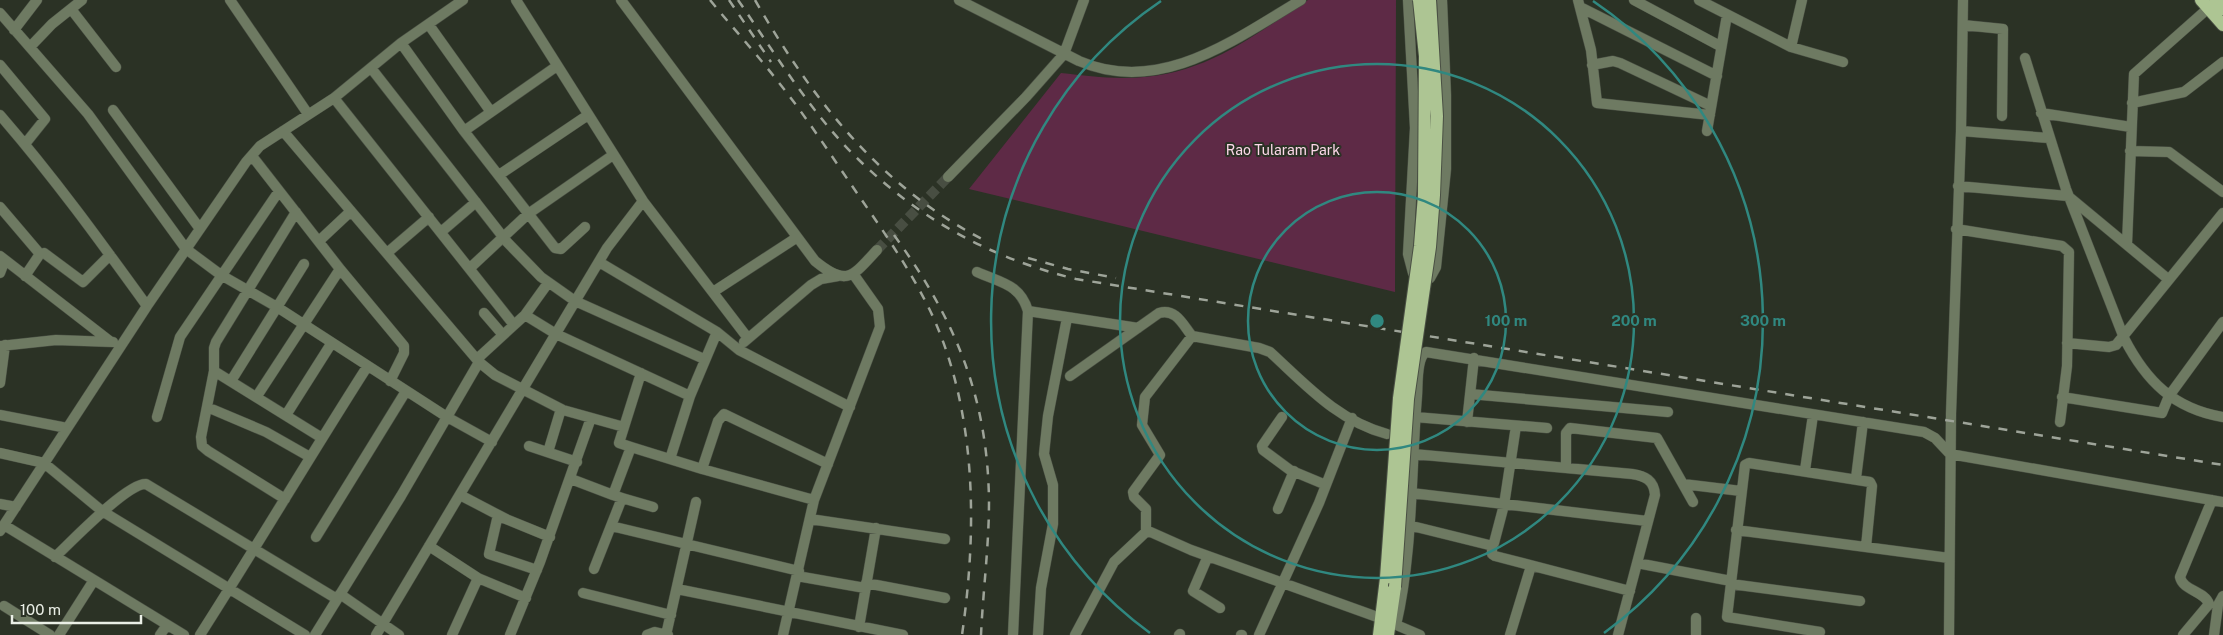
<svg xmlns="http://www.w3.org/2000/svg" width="2223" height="635" font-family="'Public Sans',sans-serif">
<rect width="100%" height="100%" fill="#2b3225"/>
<!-- green -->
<path fill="#5e2a46" d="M1308 0H1396L1395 292 969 189 1061 73C1081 75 1102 78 1122 78 1200 79 1247 40 1308 0Z"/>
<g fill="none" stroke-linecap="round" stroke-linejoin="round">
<!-- minor-tunnel -->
<path stroke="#484e42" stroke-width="10" stroke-dasharray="10 5" stroke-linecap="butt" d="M877 250 948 177"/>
<defs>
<path id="minor" d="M230 0 308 114
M621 0 815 261C847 287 852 277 877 250
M959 0 1079 61C1160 96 1234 40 1301 0
M1408 0 1415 128 1408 254 1413 273 1422 279 1430 278 1436 267 1446 169V95L1442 0
M1578 0 1591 50 1597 103 1710 115
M1634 0 1720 46
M1699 0 1791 47 1843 62
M1580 7 1717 76
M71 9 116 67
M0 13 88 114 186 249 221 275 277 307 447 417 492 442
M429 25 491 112
M1963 25 2003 29 2002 116
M14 30 37 0
M401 43 464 131 555 248 561 249 585 227
M30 47 52 24 82 0
M1791 47 1802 0
M2025 58 2066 189 2124 338C2146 381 2174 409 2223 417
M0 65 45 119 25 144
M1592 65 1613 61 1620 63 1711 106
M371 68 507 242 541 277 575 301 704 359
M334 98 514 325
M2132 103 2184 92 2223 62
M113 110 200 229
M2041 113 2131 127
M0 115C53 176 100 241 147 306
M283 131 479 362 495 375 563 410 624 427
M464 131 557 66
M1707 131 1727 15
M1961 131 2049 138
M2130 151 2169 152 2223 192
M252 156 340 269 404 346V353L390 381
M499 175 588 115
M948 177 1026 97 1064 54 1084 0
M1958 186 2068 196 2168 279
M643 201 747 337
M0 207 40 254
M1956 229 2062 246 2069 252 2067 366 2060 422
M441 232 476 202
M319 241 351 211
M2127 244 2134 74 2213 4
M387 253 429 217
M0 256 111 342
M599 262 717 332 739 350 850 407
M470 268 528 214 613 155
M977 272C1001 283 1020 284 1028 311L1013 635
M0 273 5 260
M25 276 40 254 44 253 83 282 110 255
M713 292 796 238
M1028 311 1138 328
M484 313 503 335
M525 315 556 334 690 396
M1192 336 1145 397 1142 425 1160 455 1133 492 1134 497 1146 509V530L1191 550 1380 618 1420 635
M744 342 811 285 821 279 838 276
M2067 343 2109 347 2116 345 2223 213
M0 346 56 340 113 342
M477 359 525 315 548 283
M214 371 322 438
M1070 376 1159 313C1176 308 1183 325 1192 336L1259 348 1270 352C1306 385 1338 421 1387 434
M231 381 304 264
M0 383 5 345
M1470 394 1668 412
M257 396 340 269
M2062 397 2162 413 2169 396 2223 322
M207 407 266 432 310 457
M0 415 67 428
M286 415 331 344
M157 417 180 337 279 191
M1282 417 1262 446 1263 450 1290 470 1326 485
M1415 417 1547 428
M1467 422 1474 358
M529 446 577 462
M631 447 702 469 814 500
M548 452 561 409
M0 453 44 463 102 511 305 635
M1413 454 1632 474C1645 476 1654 480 1655 495L1618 635
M670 459 690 396 717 332
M1566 467V433L1570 428 1657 438 1693 502
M702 469 718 421 724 414 828 464
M1805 470 1813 415
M1856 478 1863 422
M571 479 613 495
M1683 484 1741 491
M1411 493 1647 521
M460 495 506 519 550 537
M622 498 653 507
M285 499 208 451 202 446 201 437 214 371V348L216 342 296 212
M0 504 16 507
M1278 509 1294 471
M498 515 489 554 537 570
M810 519 945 539
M4 525 184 635
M1408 525 1489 545 1492 548V554L1495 556 1630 591
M611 526 799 571
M1736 530 1949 558
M0 531 147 306 246 162 260 146 334 98 401 43 463 0
M316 537 406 391
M429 546 478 578 526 598
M1490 546 1494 543 1504 505 1516 426
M1208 556 1193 591 1220 608
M55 557C71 542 127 483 146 484L337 599
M1637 563 1731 581
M594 569 622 498 613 495 631 447 619 443 641 373
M797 576 865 588
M866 583 945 598
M1731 584 1860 601
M677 589 903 635
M583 593 671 615
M340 594 399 635
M4 606 50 635
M1396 625C1413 553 1411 470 1417 396 1418 385 1416 358 1426 352L1924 432 1935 438 1950 454 2223 502
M859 627 876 528
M1820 632 1727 617 1745 465 1749 463 1870 482 1872 486 1866 547
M59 635 94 580
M160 635 167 625
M200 635C257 546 310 456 367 367
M315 635 401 496 479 362
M376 635 607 248 643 201 516 0
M452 635 478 578
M510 635 540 562 591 418
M647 635 655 632 668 635
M666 635 696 502
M783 635 814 500 880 327 878 309 854 275
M1038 635 1041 588 1053 524V485L1044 454 1048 416 1067 318
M1075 635 1114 562 1147 531
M1179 635 1180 634
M1241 635H1242
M1259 635 1319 503 1352 418
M1510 635 1531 566
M1696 635V618
M1949 635 1951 414 1961 131 1963 0
M2183 635 2209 604C2205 591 2183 591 2180 577L2212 500
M2214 635 2218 605 2223 596"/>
<path id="major" d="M2201 0 2223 25
M2215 0 2223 9
M1379 635 1386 578
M1388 635 1395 587"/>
</defs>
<!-- minor casing -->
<use href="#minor" stroke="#4a5044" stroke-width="11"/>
<!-- major casing -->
<use href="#major" stroke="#4a5044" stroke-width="14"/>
<!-- minor -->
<use href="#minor" stroke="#6e7a62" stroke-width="10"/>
<!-- major -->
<use href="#major" stroke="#adc593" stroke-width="12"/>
<!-- rail -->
<path stroke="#9ea499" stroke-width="2.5" stroke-dasharray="9 9" stroke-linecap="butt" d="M710 0C732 27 755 52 776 79 806 116 832 157 859 196 886 235 914 275 934 319 977 417 977 531 962 635
M729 0 771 62
M738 0C774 52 813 116 859 160 922 221 991 258 1076 279L2223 465
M755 0C812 99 880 187 984 240
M894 235C955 319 988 397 989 502 989 546 983 591 981 635
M1028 258 1068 269 1116 278"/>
<defs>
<path id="major-bridge" d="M1386 578 1399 398 1420 246 1424 195 1425 56 1419 0
M1395 587 1408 399 1430 247 1434 195 1437 116 1430 0"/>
</defs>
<!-- major-bridge casing -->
<use href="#major-bridge" stroke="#4a5044" stroke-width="14" stroke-linecap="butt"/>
<!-- major-bridge -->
<use href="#major-bridge" stroke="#adc593" stroke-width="12"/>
</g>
<!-- distance rings -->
<g fill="none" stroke="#308880" stroke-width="2.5">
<circle cx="1377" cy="321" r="129"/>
<circle cx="1377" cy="321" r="257"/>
<path d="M1150 633A386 386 0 0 1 1161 1M1593 1A386 386 0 0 1 1604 633"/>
</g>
<g text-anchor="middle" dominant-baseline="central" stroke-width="4" stroke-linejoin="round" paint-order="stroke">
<!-- park labels -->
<g font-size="14" fill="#fcd7e8" stroke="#2b3225">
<text x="1283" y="150">Rao Tularam Park</text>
</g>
</g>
<circle cx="1377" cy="321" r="8" fill="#308880" stroke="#2b3225" stroke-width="2.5"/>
<g font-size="15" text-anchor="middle" font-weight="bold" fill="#308880" stroke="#2b3225" stroke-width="4" stroke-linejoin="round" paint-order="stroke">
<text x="1506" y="326">100 m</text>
<text x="1634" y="326">200 m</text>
<text x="1763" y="326">300 m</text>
</g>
<!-- scale -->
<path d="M12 615v8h129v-8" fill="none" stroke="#eaefe6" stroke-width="2.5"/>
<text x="20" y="615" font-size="15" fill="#eaefe6" stroke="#2b3225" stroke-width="4" paint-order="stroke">100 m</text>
</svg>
